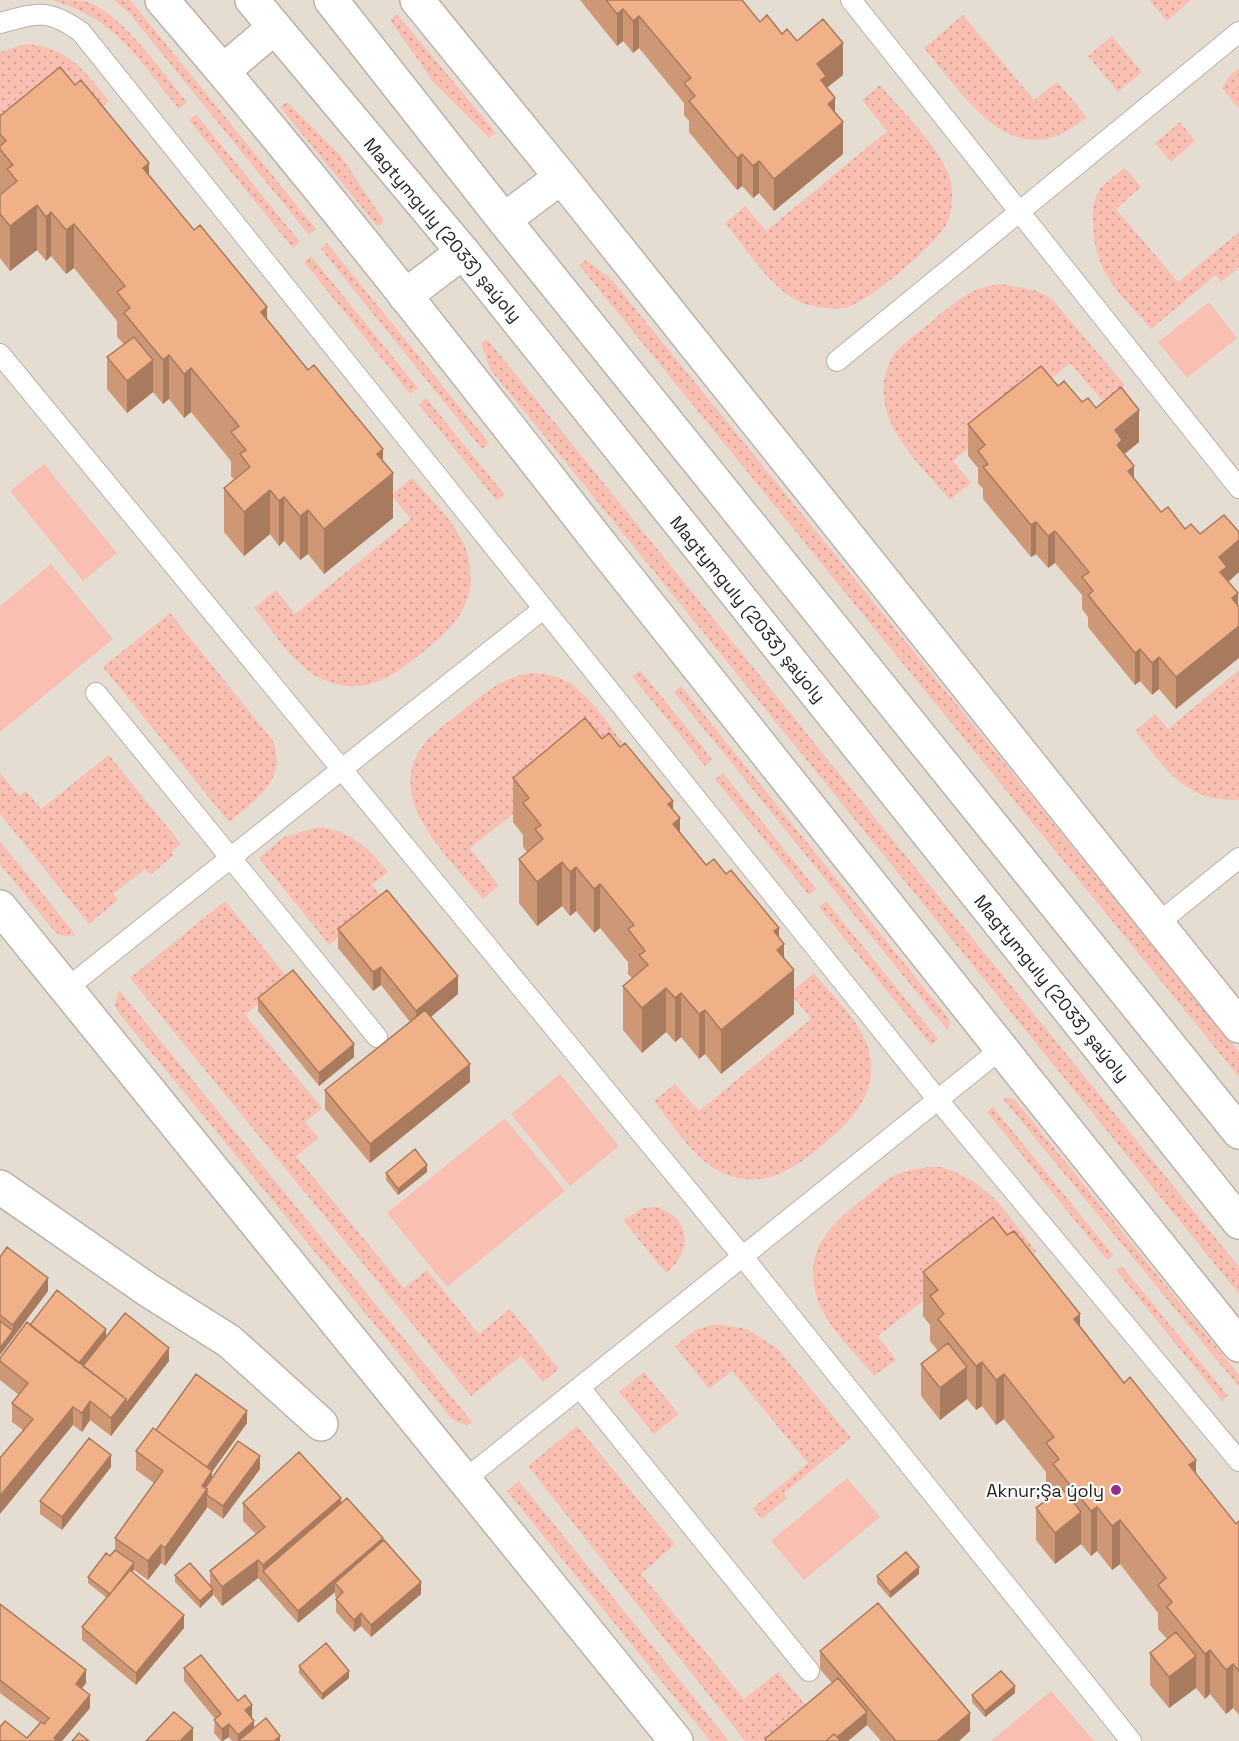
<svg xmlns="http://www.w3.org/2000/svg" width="1239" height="1741" font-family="'Space Grotesk',sans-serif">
<defs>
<pattern id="grass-dots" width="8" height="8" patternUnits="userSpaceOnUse" patternTransform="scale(1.5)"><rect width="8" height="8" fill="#f9bfb2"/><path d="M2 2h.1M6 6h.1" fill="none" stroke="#d5a499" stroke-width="1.8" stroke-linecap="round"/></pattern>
</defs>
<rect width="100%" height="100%" fill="#e6ddd2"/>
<!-- grass -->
<path fill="url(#grass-dots)" d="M52 0C62 0 75 0 85 1 125 15 160 71 187 102L179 109C139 61 116 18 52 0Z
M114 0H130L136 7 316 229 309 235 129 13Z
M1149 0H1191L1167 21Z
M397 14 496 133 489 138 434 83 390 20Z
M963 15 1034 100 1057 82 1087 117C1014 179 968 100 924 48Z
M1112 36 1142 72 1118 92 1088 56Z
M26 44C70 48 83 70 109 101L89 118 0 146V52Z
M1239 68V109L1222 88 1229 76Z
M880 85C902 111 937 144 949 176 954 190 953 211 946 225 935 245 867 304 844 308 830 310 813 307 800 302 771 289 745 247 725 223L745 206 766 231 887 131 862 100Z
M287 102 341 156 384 221 378 227 280 107Z
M196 114 300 242 293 248 189 120Z
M1180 122 1195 141 1171 162 1155 143Z
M1125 168 1141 187 1116 209 1178 282 1239 232V267L1221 282 1216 275 1151 329C1121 294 1094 274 1093 224 1092 213 1093 198 1100 189 1107 181 1117 174 1125 168Z
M327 243 489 443 482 449 321 249Z
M311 256 418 388 410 394 304 262Z
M586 260 611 279 1239 1052V1077L579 265Z
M1001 284 1034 290 1051 298 1125 385 1104 403 1070 363 953 461 971 483 950 500C918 462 865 417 890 361 898 345 917 334 930 323 953 303 970 287 1001 284Z
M487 339 1239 1267V1294L490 369 481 343Z
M426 398 505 495 497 501 419 405Z
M412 478C432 501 463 528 469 560 477 605 455 626 423 652 392 677 365 697 324 680 295 668 274 632 254 608L276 590 295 614 411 519 391 495Z
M170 613 273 741C288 780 255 800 229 822L103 667Z
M640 670 712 759 705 766 632 676Z
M1239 670V800C1183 801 1167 770 1135 731L1155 714 1168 729Z
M532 673C542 674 552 675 560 678 588 689 615 734 634 758L595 749 470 848 499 886 483 899C453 862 388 805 418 753 427 737 443 726 457 715 481 696 501 677 532 673Z
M681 686 950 1020 948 1031 674 692Z
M109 755 181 844 171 852 174 855 150 875 145 869 113 894 118 900 89 924 0 814V773L19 796 26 791 41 809Z
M723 773 816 889 809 895 715 779Z
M319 827C351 831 368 847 388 872L372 885 384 899 329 945 259 858 284 837Z
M0 841 76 935 62 936 55 932 0 864Z
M225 901 289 979 245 1015 322 1108 305 1122 319 1138 296 1156 404 1288 427 1270 479 1334 510 1309 559 1369 543 1382 521 1356 471 1396 130 978Z
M826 901 938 1039 931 1045 819 907Z
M814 973C833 997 861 1021 869 1051 879 1092 853 1120 825 1143 794 1169 764 1191 723 1173 694 1160 673 1125 654 1101L675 1084 699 1111 811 1019 790 993Z
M119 990 473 1423 467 1425 453 1420 118 1012 115 1005Z
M1006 1097 1015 1100 1239 1375V1387L1003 1099Z
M993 1107 1113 1255 1107 1260 987 1112Z
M941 1167C992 1183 1004 1211 1036 1251L1016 1267 997 1244 878 1336 896 1360 874 1376C854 1351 821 1322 815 1290 805 1245 835 1221 867 1196 875 1190 883 1182 892 1177 907 1168 925 1167 941 1167Z
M656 1207C691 1217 694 1251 666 1273L623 1220 643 1208Z
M1122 1266 1228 1396 1222 1401 1116 1270Z
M715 1324 747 1329 778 1349 851 1438 784 1493 787 1498 762 1519 753 1508 808 1463 732 1371 709 1389 675 1346 695 1330Z
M644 1372 679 1414 654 1434 619 1392Z
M577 1426 675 1544 641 1574 744 1699 778 1672 810 1710 772 1741H745L528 1466Z
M519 1481 729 1741H710L507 1491Z"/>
<!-- park -->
<path fill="#f9bfb2" d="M1209 302 1237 338 1187 378 1158 342Z
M44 464 117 553 83 581 10 491Z
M51 564 113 639 0 732V606Z
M560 1074 619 1146 570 1186 511 1114Z
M505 1118 565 1191 447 1287 387 1213Z
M847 1478 880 1517 804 1580 771 1541Z
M1051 1691 1094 1741H991Z"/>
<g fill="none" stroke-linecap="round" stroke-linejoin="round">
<defs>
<path id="lane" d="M851 0 1239 488
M0 23C37 13 48 8 81 32L938 1100 1239 1461
M0 354 743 1257 1131 1741
M837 361 1239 32
M96 693 377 1037
M1156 925 1239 858
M66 989 543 609
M580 1388 809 1671
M463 1481 1001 1049"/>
<path id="street" d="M162 0C315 177 458 362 602 546 814 813 1025 1080 1239 1345
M417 0 561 177 1239 1026
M223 71 274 28
M504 220 561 177
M405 296 463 252
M0 907 676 1741
M0 1187 148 1290 229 1341 321 1424"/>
<path id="secondary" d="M252 0 463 252 1239 1222
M331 0 504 220 1239 1132"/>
</defs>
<!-- lane casing -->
<use href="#lane" stroke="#bab1a6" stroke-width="22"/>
<!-- street casing -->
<use href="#street" stroke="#bab1a6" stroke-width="36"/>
<!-- secondary casing -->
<use href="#secondary" stroke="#bab1a6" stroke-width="36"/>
<!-- lane -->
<use href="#lane" stroke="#fff" stroke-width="20"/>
<!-- street -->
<use href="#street" stroke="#fff" stroke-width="33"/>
<!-- secondary -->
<use href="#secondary" stroke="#fff" stroke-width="33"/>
</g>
<!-- wall -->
<path fill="#ce9775" d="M580 0H742L760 22 782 34 797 41 843 75 827 88 835 114 843 154 774 211 759 193 753 198 742 186 737 190 689 132V121L684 115V103L639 48 633 53 623 41 617 46Z
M75 85 383 462 393 518 324 574 308 554 300 560 284 541 279 546 270 534 244 556 224 532V488L234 479 231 476V461L191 412 184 418 169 399 163 404 153 392 127 413 107 389V357L124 344 117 337V321L74 268 66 274 51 256 46 261 37 250 10 271 0 258V195H1L0 194V116Z
M1058 386 1082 402 1096 408 1139 442 1124 454 1134 479 1161 512 1185 529 1200 534 1239 532V572L1228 581 1176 709 1159 689 1152 695 1140 681 1135 685 1088 627V617L1082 609V595L1055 563 1048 568 1036 554 1031 557 983 499V489L978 483V468L968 456V424Z
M602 739 673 810 680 833 706 865 779 937 784 958 794 1014 721 1074 705 1054 699 1059 681 1037 675 1042 666 1032 642 1053 623 1030V986L632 978 628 974V962L600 928 594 933 576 911 570 916 562 906 537 926 519 903V859L527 852 523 847V835L513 822V778Z
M338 929 458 994 431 1017 470 1082 370 1163 325 1109V1090L410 1022 381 985 373 991 338 948Z
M258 998 354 1057 319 1086 258 1011Z
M427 1172 398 1195 386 1180V1173Z
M0 1257 48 1291 0 1355Z
M923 1272 1080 1328 1236 1524 1239 1521V1715L1233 1708 1226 1714 1210 1694 1205 1699 1196 1688 1169 1708 1150 1685V1653L1167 1639 1158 1629V1613L1120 1564 1112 1570 1097 1551 1091 1556 1081 1544 1055 1564 1036 1540V1508L1052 1495 1046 1487V1472L1004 1419 996 1425 982 1406 976 1410 967 1399 940 1420 921 1396V1364L938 1351 930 1341V1325L923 1316Z
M30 1325 106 1337 169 1361 111 1436 90 1420 82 1432 73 1425 23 1430 12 1422V1403L19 1395 0 1380V1358Z
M247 1423 212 1472V1477L260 1469 223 1519 207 1507 165 1566 161 1563 148 1580 134 1570 132 1572 184 1628 136 1685 82 1640V1627L107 1598 88 1583V1577L110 1556 115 1550V1538L154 1483 136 1470V1451L156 1430Z
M111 1467 62 1530 40 1514V1501Z
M243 1503H341L383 1542 421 1594 371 1637 361 1626 354 1632 336 1612V1599L337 1598 335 1596V1592L298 1623 258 1578 222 1606 213 1594V1595L200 1608 175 1582V1575L210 1585V1571L256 1534 243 1521Z
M919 1574 890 1598 877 1583V1576Z
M0 1604 86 1683 82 1688 90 1708 62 1741H0L27 1738 40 1723 0 1693Z
M820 1651 970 1731 959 1741H881L867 1725 848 1741H765V1739L832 1683 820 1669Z
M299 1666 349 1678 322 1700 299 1673Z
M184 1668 238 1701 252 1718 254 1728 280 1741H232L229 1737 223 1741H221L214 1733 215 1719 184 1681Z
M1015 1693 985 1717 972 1702V1695Z"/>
<!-- shaded-wall -->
<path fill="#a87b5f" d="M623 9V41L617 46V14Z
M639 16V48L633 53V21Z
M843 43V75L826 88V108L817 64Z
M835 98V128L843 122V154L774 211V179L828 104Z
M742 154V186L737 190V158Z
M144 158 149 163V207L139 195Z
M759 161V193L753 198V166Z
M37 205V250L10 271V226Z
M51 212V256L46 261V217Z
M74 224V268L66 274V230Z
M267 307V351L258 308Z
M169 355V399L163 404V360Z
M153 360V392L127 413V381Z
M191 368V412L184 418V374Z
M1139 410V442L1122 456V472L1115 430Z
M372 447 383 449V481L393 473V518L324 574V529Z
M1134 466V498L1128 471Z
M270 490V534L244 556V512Z
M284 497V541L279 546V501Z
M308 510V554L300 560V516Z
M1036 522V554L1031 557V525Z
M1055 531V563L1048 568V536Z
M1239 540V572L1227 583 1220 604 1219 557Z
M1238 593V625L1232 598Z
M1239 626V658L1176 709V677Z
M1140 649V681L1135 685V653Z
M1159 657V689L1152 695V663Z
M673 801V823L680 818V863L668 804Z
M562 862V906L537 926V882Z
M576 867V911L570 916V872Z
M600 884V928L594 933V889Z
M779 928V949L784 944V978L794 970V1014L721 1074V1030L774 931Z
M381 967V985L373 991V972Z
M458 976V994L416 1029V1011Z
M666 988V1032L642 1053V1008Z
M681 993V1037L675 1042V998Z
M705 1010V1054L699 1059V1014Z
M354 1044V1057L319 1086V1073Z
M470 1064V1082L370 1163V1144Z
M427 1165V1172L398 1195V1189Z
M48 1278V1291L0 1355V1348L13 1331V1325Z
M1070 1314H1080V1358Z
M106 1329V1341L83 1371 77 1366Z
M169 1348V1361L111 1436V1418L126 1399Z
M982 1362V1406L976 1410V1366Z
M967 1367V1399L940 1420V1388Z
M1004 1374V1419L996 1425V1380Z
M90 1401V1420L82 1432V1413Z
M73 1407V1425L0 1514V1496Z
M247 1411V1423L212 1472V1490L207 1495V1508L165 1566V1548L202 1486 204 1471Z
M111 1455V1467L62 1530V1517Z
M260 1456V1469L223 1519V1506Z
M1196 1460V1504L1186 1461Z
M341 1498V1516L263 1571V1565Z
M1097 1507V1551L1091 1556V1511Z
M1081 1512V1544L1055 1564V1533Z
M1120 1520V1564L1112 1570V1526Z
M383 1538V1550L335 1583V1592L298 1623V1611Z
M161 1545V1563L148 1580V1561Z
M258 1560V1578L222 1606V1587Z
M134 1563V1569L110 1600V1594Z
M919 1567V1574L890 1598V1592Z
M421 1582V1594L371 1637V1625Z
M213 1589V1595L200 1608V1601Z
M361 1613V1626L354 1632V1620Z
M184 1615V1628L136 1685V1673Z
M1210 1650V1694L1205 1699V1654Z
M1196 1656V1688L1169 1708V1677Z
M1233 1664V1708L1226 1714V1670Z
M86 1670V1683L76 1696V1684Z
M349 1671V1678L322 1700V1694Z
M1015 1686V1693L985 1717V1711Z
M90 1695V1708L62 1741H54V1738Z
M252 1705V1718L245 1723V1710Z
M867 1712V1725L848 1741H833Z
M970 1713V1731L959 1741H937Z
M254 1721V1734L238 1741V1735Z
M229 1724V1737L222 1741V1729Z
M193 1728V1741H180Z
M280 1736V1741H274Z"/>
<!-- building -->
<path fill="#f0b088" stroke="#a87b5f" stroke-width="1.5" d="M606 0H742L760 22 767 15 782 34 787 29 797 41 823 19 843 43 817 64 826 76 821 80 835 98 828 104 843 122 774 179 759 161 753 166 742 154 737 158 689 101 695 96 684 83 691 78 639 16 633 21 623 9 617 14Z
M60 67 75 85 81 80 149 163 143 168 194 230 200 225 267 307 261 312 308 370 314 365 383 449 377 454 393 473 324 529 308 510 300 516 284 497 279 501 270 490 244 512 224 488 250 467 240 454 246 450 231 432 239 426 191 368 184 374 169 355 163 360 124 313 130 308 117 292 125 286 74 224 66 230 51 212 46 217 37 205 10 226 0 214V195L17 181 7 169 13 165 0 149V146L6 141 0 134V116Z
M134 337 153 360 127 381 107 357Z
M1041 366 1058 386 1064 381 1082 402 1088 398 1096 408 1121 387 1139 410 1115 430 1122 440 1117 445 1134 466 1128 471 1161 512 1168 507 1185 529 1191 524 1200 534 1224 515 1239 532V540L1219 557 1227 567 1220 572 1238 593 1232 598 1239 607V626L1176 677 1159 657 1152 663 1140 649 1135 653 1088 595 1093 591 1082 577 1089 572 1055 531 1048 536 1036 522 1031 525 983 467 988 464 978 451 985 445 968 424Z
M585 718 602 739 609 733 620 747 625 743 673 801 668 804 680 818 673 824 706 865 714 859 726 874 731 870 779 928 774 931 784 944 777 950 794 970 721 1030 705 1010 699 1014 681 993 675 998 666 988 642 1008 623 986 648 965 639 955 645 951 628 929 634 925 600 884 594 889 576 867 570 872 562 862 537 882 519 859 543 839 535 829 541 825 523 803 529 798 513 778Z
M387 890 458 976 416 1011 381 967 373 972 338 929Z
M293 970 354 1044 319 1073 258 998Z
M425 1010 470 1064 370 1144 325 1090Z
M415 1149 427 1165 398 1189 386 1173Z
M993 1217 1007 1235 1014 1231 1080 1314 1074 1319 1124 1383 1130 1377 1196 1460 1189 1465 1236 1524 1239 1521V1671L1233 1664 1226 1670 1210 1650 1205 1654 1167 1607 1172 1602 1158 1585 1166 1578 1120 1520 1112 1526 1097 1507 1091 1511 1053 1464 1059 1459 1046 1443 1054 1437 1004 1374 996 1380 982 1362 976 1366 938 1319 944 1314 930 1296 938 1290 923 1272Z
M7 1247 48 1278 13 1325 0 1315V1257Z
M57 1290 106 1329 79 1363 30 1325Z
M125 1313 169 1348 126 1404V1399L83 1366Z
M0 1321 13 1331 0 1348Z
M27 1322 126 1399 111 1418 90 1401 82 1413 73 1407 0 1496V1458L33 1419 12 1403 28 1383 0 1361V1358Z
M948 1343 967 1367 940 1388 921 1364Z
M196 1374 247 1411 207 1467 156 1430Z
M153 1428 212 1471 202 1486 207 1489 165 1548 161 1545 148 1561 115 1538 163 1471 136 1451Z
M89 1438 111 1455 62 1517 40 1501Z
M238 1441 260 1456 223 1506 207 1495V1489L205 1488Z
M299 1452 341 1498 263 1565 258 1560 222 1587 210 1571 265 1527 243 1503Z
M1062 1488 1081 1512 1055 1533 1036 1508Z
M347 1498 383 1538 298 1611 263 1571Z
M384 1540 421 1582 371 1625 361 1613 354 1620 336 1599 343 1592 335 1583Z
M115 1550 134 1563 110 1594 88 1577 106 1553 110 1556Z
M906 1552 919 1567 890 1592 877 1576Z
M190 1563 213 1589 200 1601 175 1575Z
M130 1570 184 1615 136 1673 82 1627Z
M878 1603 970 1713 937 1741H896L820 1651Z
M0 1604 86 1670 76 1684 90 1695 54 1738 58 1741H0V1727L5 1721 27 1738 41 1722 44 1724 49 1718 0 1680Z
M1176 1632 1196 1656 1169 1677 1150 1653Z
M326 1643 349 1671 322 1694 299 1666Z
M201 1655 238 1701 245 1695 252 1705 245 1710 254 1721 238 1735 229 1724 222 1729 214 1720 221 1714 184 1668Z
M1001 1671 1015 1686 985 1711 972 1695Z
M838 1678 867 1712 837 1737 834 1734 826 1741H766L765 1739Z
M174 1712 193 1728 180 1741H146Z
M266 1718 280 1736 274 1741H238Z
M79 1733 89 1741H72Z
M834 1734 841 1741H826Z"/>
<!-- markers -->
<circle fill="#972a8b" stroke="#fff" stroke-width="2" cx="1116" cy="1490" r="6"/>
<g text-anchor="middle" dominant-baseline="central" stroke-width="4.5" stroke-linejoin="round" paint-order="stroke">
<!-- street labels -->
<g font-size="18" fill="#272420" stroke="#fff">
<text transform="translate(443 230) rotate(50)">Magtymguly (2033) şaýoly</text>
<text transform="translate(748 609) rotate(51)">Magtymguly (2033) şaýoly</text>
<text transform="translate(1052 988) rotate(51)">Magtymguly (2033) şaýoly</text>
</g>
<!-- poi labels -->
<g font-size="18" fill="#272420" stroke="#fff" text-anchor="end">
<text x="1104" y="1490">Aknur;Şa ýoly</text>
</g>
</g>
</svg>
